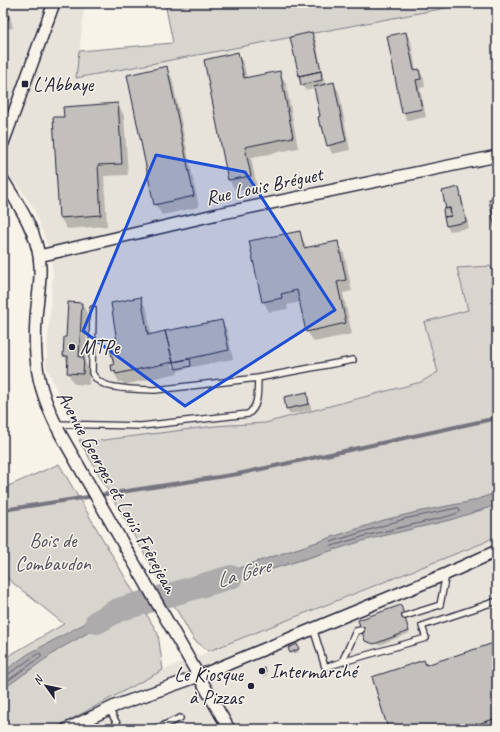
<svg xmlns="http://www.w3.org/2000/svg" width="500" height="732" font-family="Caveat,sans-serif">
<rect width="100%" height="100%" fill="#f7f3e8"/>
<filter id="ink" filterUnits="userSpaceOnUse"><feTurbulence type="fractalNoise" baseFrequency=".025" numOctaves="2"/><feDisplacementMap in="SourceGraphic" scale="8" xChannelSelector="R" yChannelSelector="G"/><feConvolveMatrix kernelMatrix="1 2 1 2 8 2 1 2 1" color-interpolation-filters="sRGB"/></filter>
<g filter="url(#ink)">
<!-- built -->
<path fill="#e7e3db" d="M3 3H85L76 78 472 3H497V277L490 266 438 372 421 382 265 423 215 426 96 441 79 440 46 366 53 271 49 249 33 207 18 185 3 175Z
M497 535V729H53L163 670 483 543Z"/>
<!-- green -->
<path fill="#d8d5cf" stroke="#7d7c85" d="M165 3H346L361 6 364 3H472L76 78 79 51 173 43Z
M490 266 497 277V535L483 543 209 651 194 640 79 440 96 441 215 426 265 423 421 382 438 372 424 322 468 310 457 268Z
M59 464 158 634 163 670 53 729H3V659L64 624 3 575 6 487Z"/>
<!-- water -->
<path fill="#aeabad" stroke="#76747f" d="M497 492V505L450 520 366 540 201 591 197 585 247 565 384 520 417 512 473 501Z
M123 603 127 611 61 648 3 689V672L28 654Z"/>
<!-- shadow -->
<path fill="#0003" fill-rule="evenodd" d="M3 3H7L13 28 3 30Z
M311 33 316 41 325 85 334 84 339 92 350 150 332 154 321 126V117L315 88 305 90 302 84Z
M406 33 411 41 416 71 419 70 424 79 425 87 420 88 426 117 408 121 403 112Z
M238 54 244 65 247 79 279 72 286 83 298 148 251 158 257 187 236 191 229 180 205 60Z
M166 67 172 78 199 207 162 215 155 204Z
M118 104 124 116 128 175 104 176 107 226 67 229 60 217 65 117Z
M458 188 461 194 469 228 450 231 447 226Z
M299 232 307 248 338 242 344 253 352 291 343 293 352 334 314 342 307 331 301 302 287 305 288 309 269 312 263 301Z
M140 298 147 309 151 335 222 321 227 330 233 359 192 367 178 371V373L124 385 122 382H119L113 371 116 365 118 343ZM167 343H169L175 367H173Z
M82 304 88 315 85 362 89 369V385L74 384 68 373V364L64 355 67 338Z
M306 393 312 410 290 414 287 409Z
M401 606 410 633 379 645 365 640Z
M497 643V728L389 729 426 666Z
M297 648 299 652 292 654 291 652Z
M265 669 267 675 262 677 261 674Z"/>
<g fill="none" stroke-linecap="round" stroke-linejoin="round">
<!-- shore -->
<path stroke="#5a5969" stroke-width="1" d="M459 508 460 512 449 516 365 536 332 546 330 545 331 542 404 519Z
M3 675H7L39 653 41 654V657L3 684"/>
<!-- stream -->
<path stroke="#76747f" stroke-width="4" d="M3 510 238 474 497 418"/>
<!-- river -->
<path stroke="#aeabad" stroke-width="24" d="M97 622 118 610 231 577"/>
</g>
<!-- building -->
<path fill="#c2bfbd" stroke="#22223b" d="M3 3H5L9 19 3 21Z
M312 32 321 71 299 76 290 37Z
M406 32 414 70 419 69 421 79 416 80 422 109 402 113 387 36Z
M238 52 244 78 280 71 293 137 245 147 251 176 228 180 204 60Z
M167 66 194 196 154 205 127 75Z
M321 71 322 80 301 85 299 76Z
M334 82 346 141 327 146 322 126H320L318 117 320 116 314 87Z
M118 103 122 164 98 165 101 215 59 218 53 117H64L63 107Z
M459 187 466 222 446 226 444 217 451 216 450 208 446 209 442 191Z
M497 198V238L489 200Z
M450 208 451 216 444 217 443 209Z
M300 231 304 248 338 241 346 280 337 282 346 323 306 332 297 290 281 294 282 298 262 302 249 241Z
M141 297 148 335 165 331 173 362 116 374 115 371 112 372 111 365H114L109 343 117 342 111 303Z
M68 302 82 303 79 357H84L83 374 67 373 68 356H63L64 337H66Z
M222 320 229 350 173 362 165 331Z
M190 359 191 366 176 369 174 362Z
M307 392 309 404 286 409 284 397Z
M401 605 409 631 374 644 365 641 358 620Z
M497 642V718L462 729H388L372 677 424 660 426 665Z
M297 644 299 649 290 653 288 648Z
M265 668 266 672 260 675 258 670Z"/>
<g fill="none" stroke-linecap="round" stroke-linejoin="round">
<defs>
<path id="lane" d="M93 309 92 373C95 378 98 382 104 384 114 389 144 390 155 390L258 378 353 360
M55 424 141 426 248 414C260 405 257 391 258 378
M405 616 440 605 446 574
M313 628 325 667 426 638 422 626 497 601
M342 662 356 631 361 630
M109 709 120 729
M155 729 180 718"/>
<path id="street" d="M3 143 54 3
M3 180C19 205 39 235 40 266 41 283 37 301 36 318 33 367 39 392 61 435L229 729
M39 256 218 214 497 156
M67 729 115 706 199 676 446 574 497 551"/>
</defs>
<!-- lane casing -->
<use href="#lane" stroke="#22223b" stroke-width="8"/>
<!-- street casing -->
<use href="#street" stroke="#22223b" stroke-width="14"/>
<!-- lane -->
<use href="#lane" stroke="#f7f3e8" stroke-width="5.5"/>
<!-- street -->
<use href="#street" stroke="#f7f3e8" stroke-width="11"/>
</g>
</g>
<!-- marked area -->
<path fill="#1d4ed8" fill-opacity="0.2" stroke="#1d4ed8" stroke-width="3" stroke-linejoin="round" d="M156 155 245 172 335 310 185 406 83 331Z"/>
<!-- markers -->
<g fill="#22223b" stroke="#f7f3e8" stroke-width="1.5">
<rect x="21" y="80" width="8" height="8" rx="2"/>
<circle cx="72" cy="347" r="4"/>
<circle cx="262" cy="671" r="4"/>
<circle cx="251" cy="686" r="4"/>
</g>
<g text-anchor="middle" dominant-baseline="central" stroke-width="3" stroke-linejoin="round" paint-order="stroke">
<!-- poi labels -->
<g font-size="20" fill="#22223b" stroke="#f7f3e8" text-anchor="start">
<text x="33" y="84">L'Abbaye</text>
<text x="80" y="347">MTPe</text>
<text x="270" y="671">Intermarché</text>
<text x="243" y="674" text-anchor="end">Le Kiosque<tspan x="243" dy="23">à Pizzas</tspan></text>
</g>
<!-- street labels -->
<g font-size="20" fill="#22223b" stroke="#f7f3e8">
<text transform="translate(264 186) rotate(-12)">Rue Louis Bréguet</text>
<text transform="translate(117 492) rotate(61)">Avenue Georges et Louis Frêrejean</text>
</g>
<!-- park labels -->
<g font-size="20" fill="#504f60" stroke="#f7f3e8">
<text x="53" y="540">Bois de<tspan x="53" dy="23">Combaudon</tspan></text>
</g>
<!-- water labels -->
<g font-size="21" font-style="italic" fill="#535263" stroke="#f7f3e8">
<text transform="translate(243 573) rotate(-17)">La Gère</text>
</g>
</g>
<!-- margin -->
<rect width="500" height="732" fill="none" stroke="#f7f3e8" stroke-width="16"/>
<rect x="8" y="8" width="484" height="716" fill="none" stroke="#22223b" stroke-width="1.5" filter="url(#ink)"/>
<!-- north arrow -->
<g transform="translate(46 686) rotate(303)" stroke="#f7f3e8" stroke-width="3" paint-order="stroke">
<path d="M0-3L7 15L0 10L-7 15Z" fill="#22223b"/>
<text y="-6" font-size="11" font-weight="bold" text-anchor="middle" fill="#22223b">N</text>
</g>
</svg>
